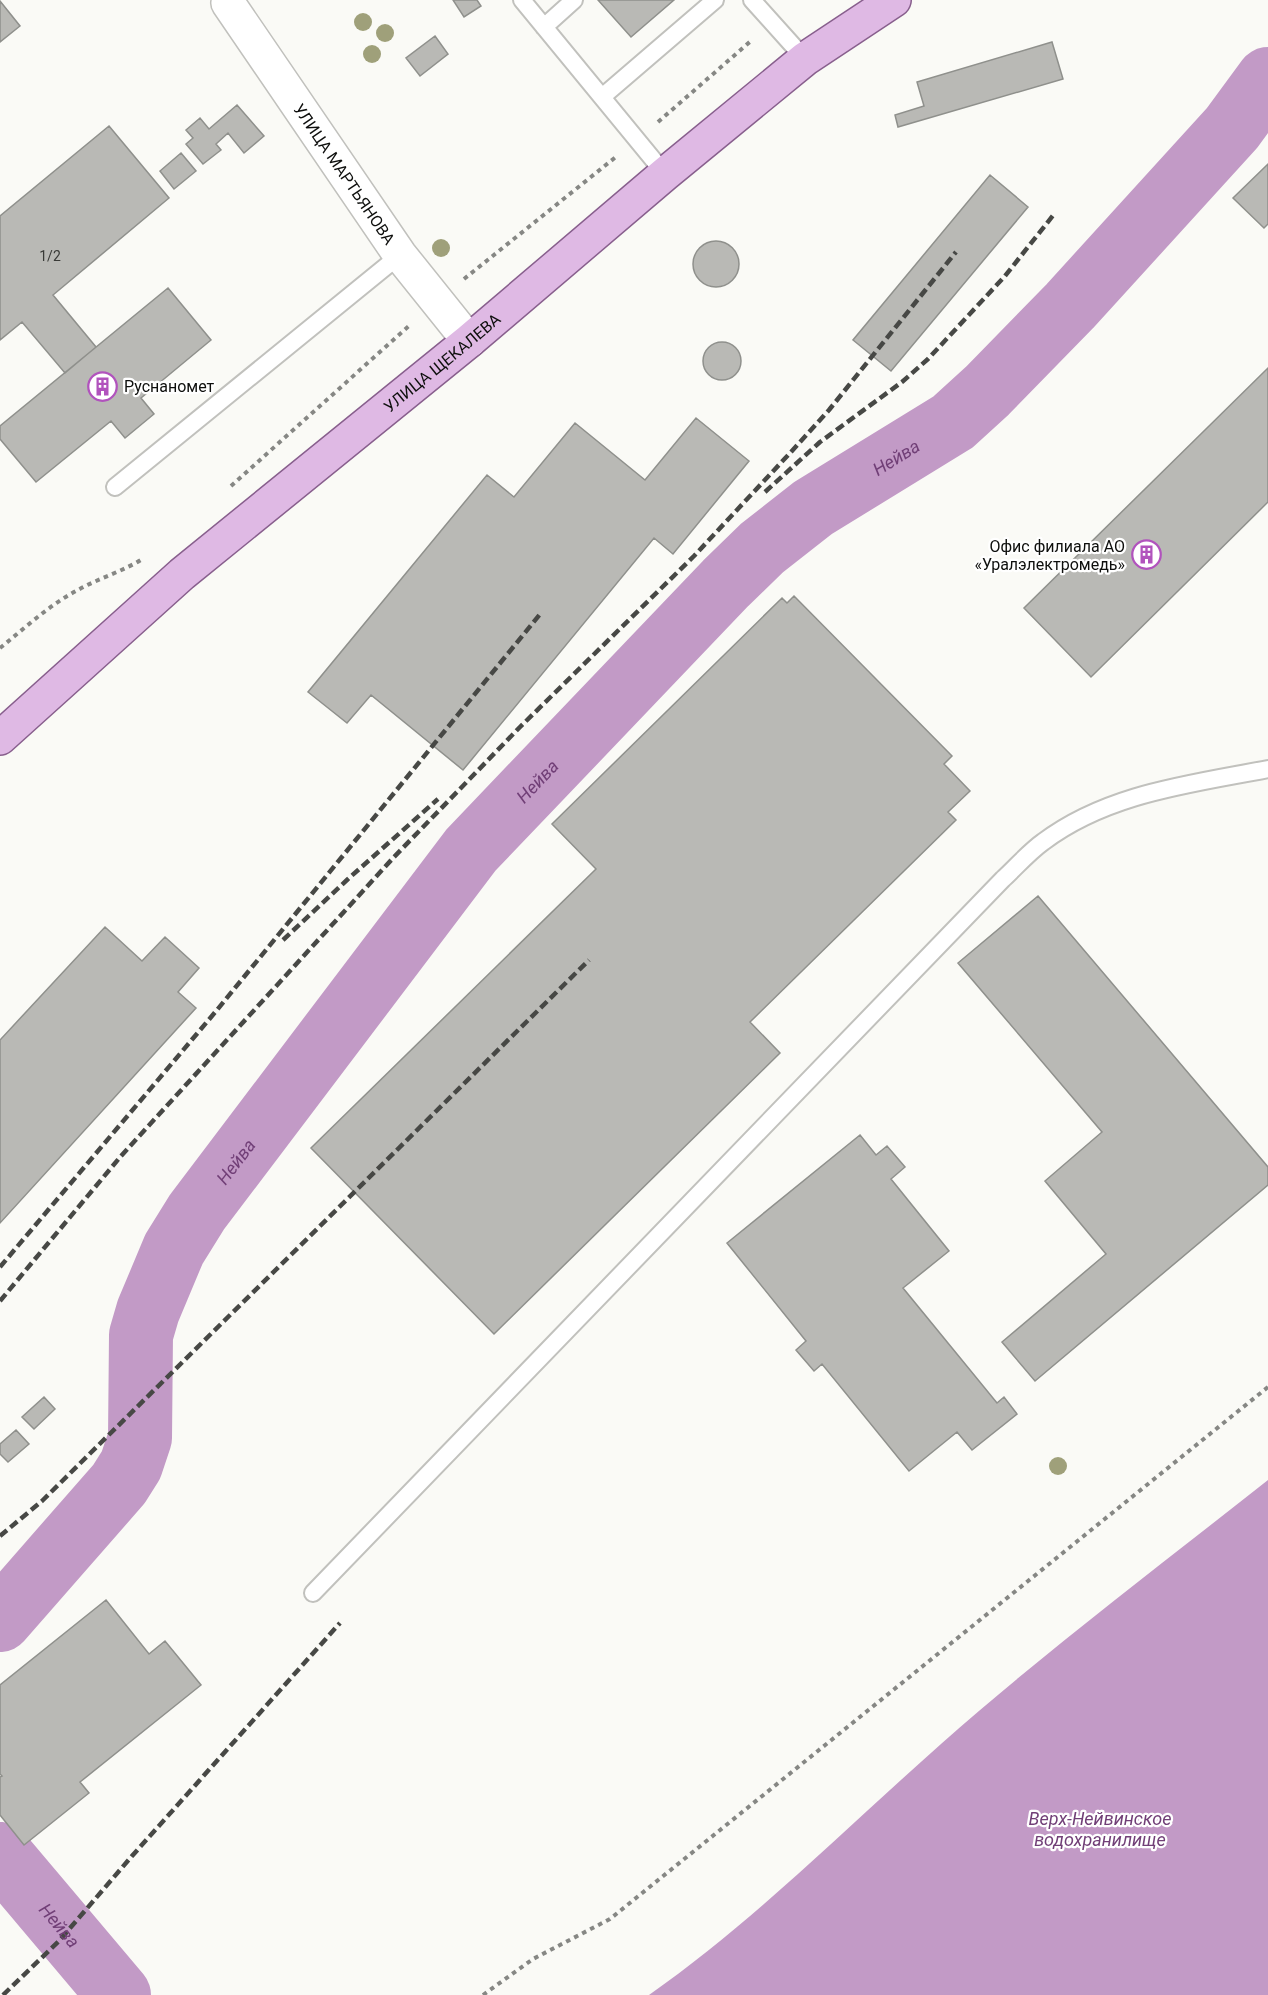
<svg xmlns="http://www.w3.org/2000/svg" width="1268" height="1995" font-family="Roboto,sans-serif">
<rect width="100%" height="100%" fill="#fafaf6"/>
<!-- water -->
<path fill="#c29ac6" d="M1268 1480V1995H649C754 1921 845 1829 941 1744 1046 1651 1158 1567 1268 1480Z"/>
<g fill="none" stroke-linecap="round" stroke-linejoin="round">
<!-- river -->
<g stroke="#c29ac6" stroke-width="64">
<path id="s1" d="M0 1620 119 1484 131 1465 140 1438 141 1335 148 1311 174 1249 197 1212 471 850 726 583 762 548 813 508 953 422 987 391 1070 306 1232 128 1268 79"/>
<path id="s2" d="M0 1854 119 1995"/>
</g>
</g>
<!-- building -->
<path fill="#b9b9b5" stroke="#8f908c" stroke-width="1.5" d="M453 0H477L481 6 464 17Z
M598 0H674L631 37Z
M0 1 20 26 0 42Z
M435 36 448 54 420 76 406 58Z
M1052 42 1063 79 898 127 895 115 924 106 917 82Z
M237 105 264 136 244 153 228 133 216 144 221 150 203 164 186 144 193 138 186 130 200 118 209 129Z
M109 126 169 198 53 295 96 347 65 373 22 322 0 340V216Z
M181 153 196 171 174 189 160 171Z
M1268 164V224L1264 228 1233 198Z
M990 175 1028 207 891 371 853 340Z
M693 264a23 23 0 1 1 46 0a23 23 0 1 1-46 0Z
M168 288 211 340 141 398 154 414 125 438 111 421 36 482 0 439V426Z
M703 361a19 19 0 1 1 38 0a19 19 0 1 1-38 0Z
M1268 368V502L1091 677 1024 608Z
M696 418 749 461 673 554 654 538 463 770 371 695 347 723 308 692 487 475 514 497 575 423 645 480Z
M794 596 952 756 944 764 970 791 948 812 956 820 750 1022 780 1053 494 1334 311 1148 596 869 552 824 782 598 787 603Z
M1038 896 1268 1167V1185L1035 1381 1002 1342 1106 1254 1045 1181 1102 1132 958 963Z
M105 927 142 961 165 937 199 968 178 992 196 1008 0 1223V1040Z
M860 1135 876 1155 887 1146 905 1167 891 1179 949 1251 903 1288 997 1403 1004 1397 1017 1414 972 1450 957 1432 909 1471 822 1364 814 1371 796 1350 806 1341 727 1243Z
M44 1397 55 1409 34 1429 22 1417Z
M16 1430 29 1444 8 1462 0 1454V1444Z
M106 1600 149 1654 165 1641 201 1685 80 1782 89 1793 24 1845 0 1815V1777L2 1776 0 1774V1685Z"/>
<g fill="none" stroke-linecap="round" stroke-linejoin="round">
<defs>
<path id="lane" d="M522 0 665 174
M752 0 805 59
M544 27 574 0
M602 97 715 0
M115 487 400 255
M313 1593 1003 879C1016 867 1029 852 1043 842 1108 793 1191 784 1268 769"/>
<g id="street">
<path id="s3" d="M229 0 228 3 400 255 469 341"/>
</g>
<g id="primary">
<path id="s4" d="M0 738 182 574 469 341 665 174 805 59 894 0"/>
</g>
</defs>
<!-- lane casing -->
<use href="#lane" stroke="#c1c1bd" stroke-width="20"/>
<!-- street casing -->
<use href="#street" stroke="#c1c1bd" stroke-width="36"/>
<!-- primary casing -->
<use href="#primary" stroke="#885f8d" stroke-width="36"/>
<!-- path -->
<path stroke="#868784" stroke-width="4" stroke-dasharray="4.5 4.5" stroke-linecap="butt" d="M658 122 752 40
M464 279 617 156
M231 486 411 324
M0 648C25 628 49 605 78 590 99 578 124 571 144 558
M483 1995 533 1959 610 1919 1268 1387"/>
<!-- lane -->
<use href="#lane" stroke="#fff" stroke-width="16"/>
<!-- street -->
<use href="#street" stroke="#fff" stroke-width="33"/>
<!-- primary -->
<use href="#primary" stroke="#dfb9e4" stroke-width="33"/>
<!-- rail -->
<path stroke="#474845" stroke-width="4.5" stroke-dasharray="9 4.5" stroke-linecap="butt" d="M765 492 820 442 902 382 928 359 1005 276 1055 213
M283 940 348 879 438 799
M0 1267 217 1010 541 613
M0 1301 121 1156 394 857 520 727 694 556 791 452 829 410 956 252
M0 1536 42 1501 589 960
M3 1995 59 1941 132 1856 340 1623"/>
</g>
<!-- trees -->
<g fill="#9fa07a">
<circle cx="363" cy="22" r="9"/>
<circle cx="385" cy="33" r="9"/>
<circle cx="372" cy="54" r="9"/>
<circle cx="441" cy="248" r="9"/>
<circle cx="1058" cy="1466" r="9"/>
</g>
<!-- icons -->
<defs>
<symbol id="building-ring" viewBox="-11 -11 22 22"><circle r="9.5" fill="#fff" stroke="#b153bd" stroke-width="1.5"/><path d="M-4-6H4V6H1V3H-1V6H-4ZM-2.5-4.3h1.7v1.8h-1.7ZM.8-4.3h1.7v1.8H.8ZM-2.5-1h1.7V.8h-1.7ZM.8-1h1.7V.8H.8Z" fill="#b153bd"/></symbol>
</defs>
<g fill-rule="evenodd">
<use href="#building-ring" x="86" y="370" width="33" height="33"/>
<use href="#building-ring" x="1130" y="538" width="33" height="33"/>
</g>
<g text-anchor="middle" dominant-baseline="central" stroke-width="4.5" stroke-linejoin="round" paint-order="stroke">
<!-- number labels -->
<g font-size="14" fill="#393a37">
<text x="50" y="256">1/2</text>
</g>
<!-- street labels -->
<g font-size="16" fill="#0e0f0d" stroke="#fff">
<text stroke="none"><textPath href="#s3" startOffset="210">УЛИЦА МАРТЬЯНОВА</textPath></text>
<text stroke="none"><textPath href="#s4" startOffset="580">УЛИЦА ЩЕКАЛЕВА</textPath></text>
</g>
<!-- poi labels -->
<g font-size="16" fill="#0e0f0d" stroke="#fff" text-anchor="start">
<text x="124" y="386">Руснаномет</text>
<text x="1125" y="546" text-anchor="end">Офис филиала АО<tspan x="1125" dy="18">«Уралэлектромедь»</tspan></text>
</g>
<!-- water labels -->
<g font-size="18" font-style="italic" fill="#713f77" stroke="#fff">
<text stroke="none"><textPath href="#s1" startOffset="1506">Нейва</textPath></text>
<text stroke="none"><textPath href="#s1" startOffset="1020">Нейва</textPath></text>
<text stroke="none"><textPath href="#s1" startOffset="534">Нейва</textPath></text>
<text x="1100" y="1818">Верх-Нейвинское<tspan x="1100" dy="21">водохранилище</tspan></text>
<text stroke="none"><textPath href="#s2" startOffset="93">Нейва</textPath></text>
</g>
</g>
</svg>
